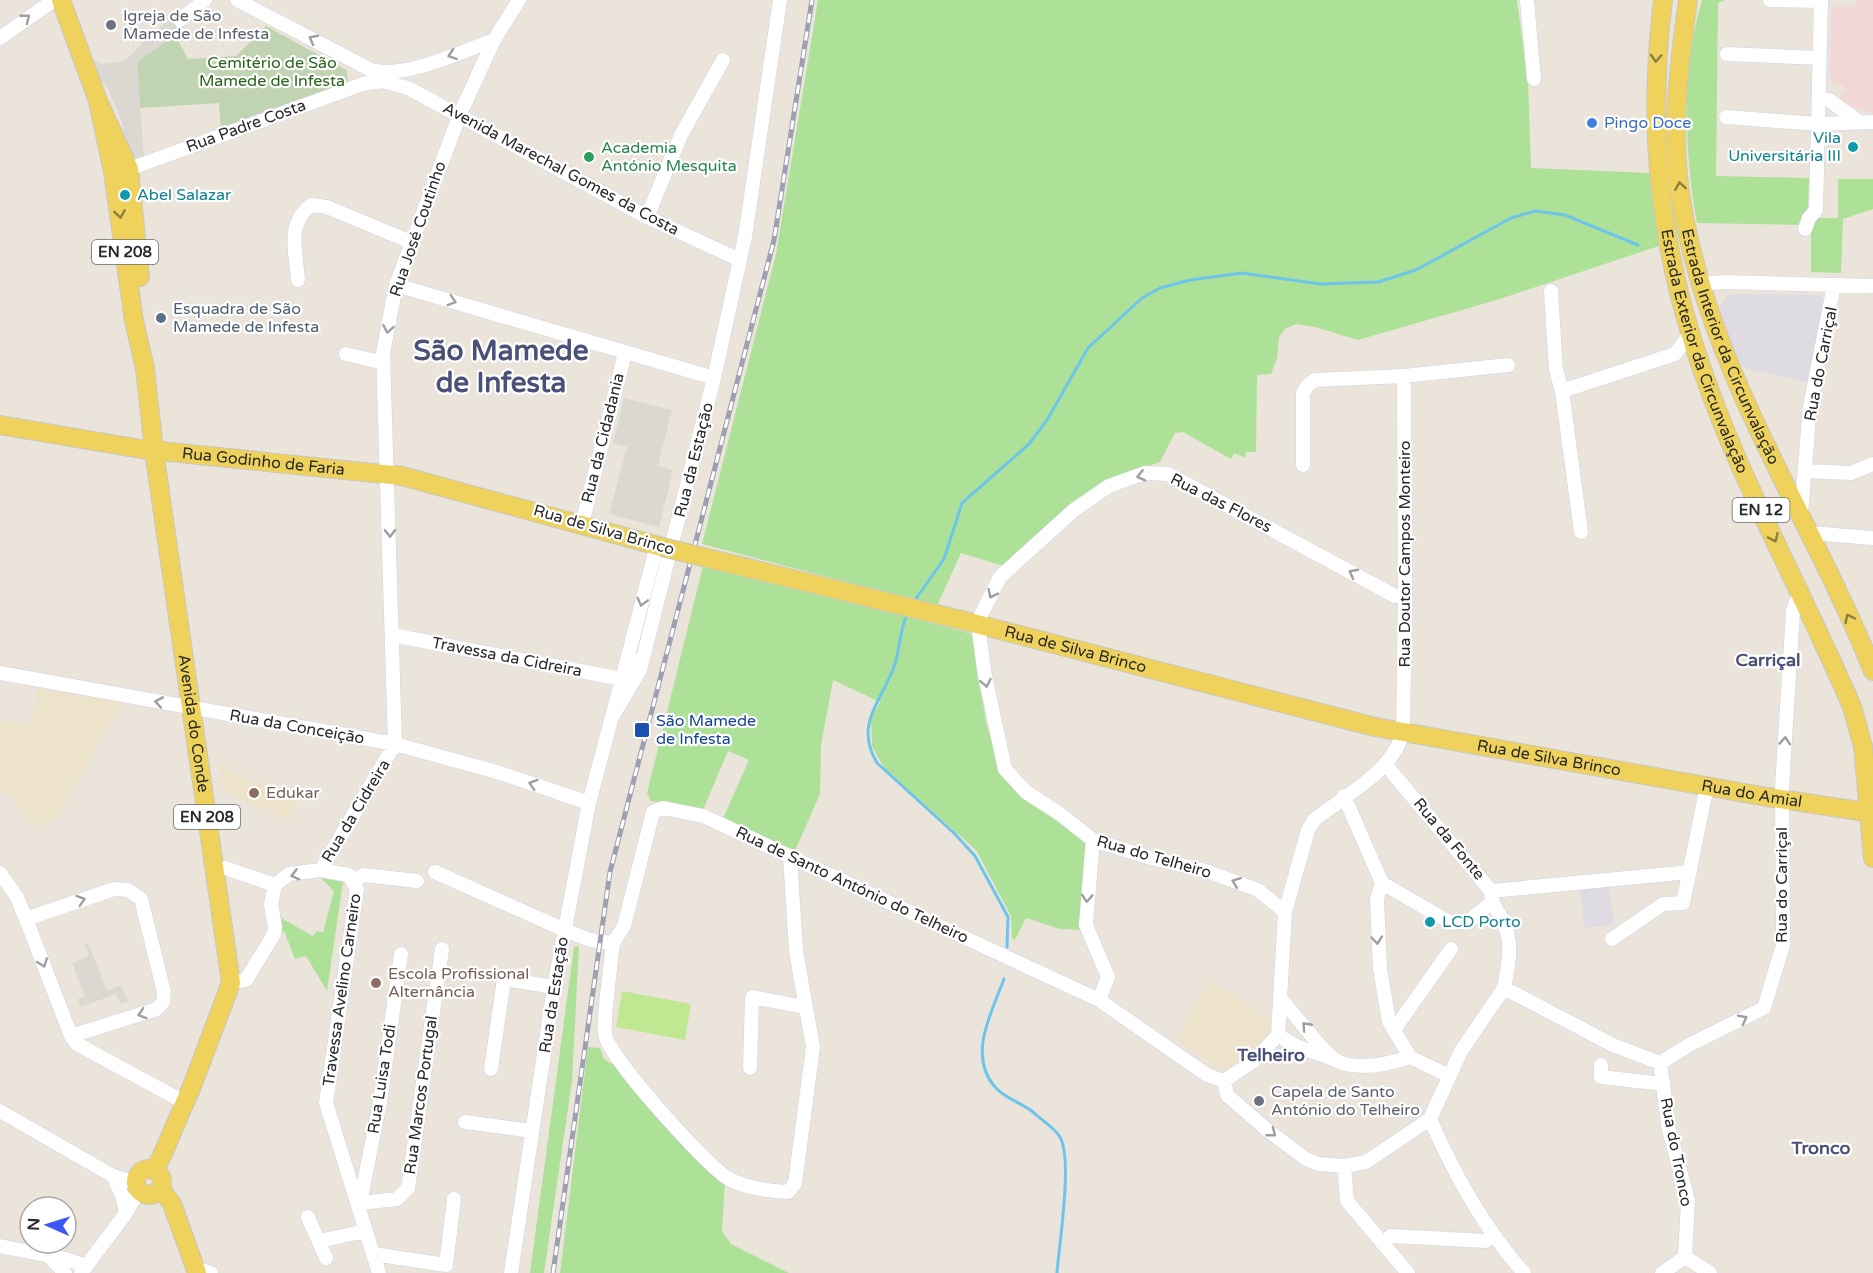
<svg xmlns="http://www.w3.org/2000/svg" width="1873" height="1273" font-family="'Varela Round',sans-serif">
<rect width="100%" height="100%" fill="#ebe4da"/>
<!-- industrial -->
<path fill="#dedbe3" d="M1729 294 1819 295 1825 298 1810 383 1743 368 1717 310Z
M1609 884 1614 925 1585 928 1579 887Z"/>
<!-- education -->
<path fill="#ece3ca" d="M38 686 122 702 55 822 47 819 33 829 8 791 0 796V721L32 726Z
M220 764 297 802 289 820 223 791Z
M1207 980 1272 1020 1271 1028 1266 1036 1238 1063 1226 1068 1212 1064 1177 1040Z"/>
<!-- medical -->
<path fill="#f2d7d7" d="M1856 0H1873V113L1865 112 1845 102 1840 96 1846 91 1840 82 1833 86 1830 72 1831 7H1856Z"/>
<!-- green -->
<path fill="#ade197" d="M818 0H1517L1528 82 1531 168 1650 173 1662 245 1500 299 1358 340 1315 327 1296 324 1285 329 1279 337 1277 358 1271 374 1257 375 1256 452H1246L1245 458 1234 453 1231 459 1183 432 1175 433 1160 462 1105 480 1007 567 961 553 937 606 702 544 776 254Z
M1702 0H1725L1718 3 1716 176 1809 178 1808 212 1800 225 1697 223C1684 150 1681 72 1702 0Z
M1838 179H1873V209L1843 219 1841 273 1811 272V222L1813 218H1838Z
M704 562 972 634 986 722 1001 773 1089 842 1084 930 1060 929 1026 918 1015 940 1012 938 1011 916 976 850 884 768 872 746 871 719 880 702 833 680 821 745 820 794 795 851 722 821 749 760 728 751 703 810 651 801 647 793Z
M321 878 343 882 327 991 306 956 295 959 284 931 281 934 279 917 313 936 317 931 323 932 334 891Z
M579 946 572 1081 544 1273H530L574 947Z
M588 1047 600 1048 604 1059 619 1068 725 1182 722 1231 731 1244 789 1273H560Z"/>
<!-- cemetery -->
<path fill="#c1d4b2" d="M266 26 346 70 349 85 221 130 219 103 140 108 137 62 175 35 188 59 236 56Z"/>
<!-- pitch -->
<path fill="#c0e893" d="M622 991 691 1004 685 1040 616 1027Z"/>
<!-- plaza -->
<path fill="#dbd7d1" d="M177 15 185 27 137 62 144 159 135 162 127 159 122 122 107 86 95 77 91 58 100 64 125 61 153 32Z
M624 398 672 410 658 466 673 470 659 527 609 514 627 447 613 443Z
M88 943 107 991 121 985 128 1002 121 1004 116 994 81 1007 78 999 85 996 72 963 89 956 85 944Z"/>
<g fill="none" stroke-linecap="round" stroke-linejoin="round">
<!-- stream -->
<path stroke="#6ec5ec" stroke-width="3" d="M915 600 944 559 962 503 1029 444 1047 420 1088 348 1142 298 1160 288 1190 280 1242 273 1321 284 1378 282 1416 270 1511 218 1535 211 1565 215 1638 245
M906 617C899 633 900 651 894 667 881 702 854 724 877 763L954 833 975 856 1008 917 1007 947
M1004 979C992 1012 967 1055 995 1087 1004 1098 1022 1103 1033 1112 1041 1120 1054 1127 1060 1137 1073 1160 1059 1244 1057 1273"/>
<defs>
<path id="minor" d="M237 0 371 70C405 79 460 52 494 40
M1527 0 1534 79
M1770 0 1821 1
M180 20 205 0
M0 38 54 0
M1727 54 1819 58
M1819 100H1829L1859 122
M1726 117 1818 124 1873 122
M122 166 129 169 363 84 382 81 408 88 647 217 740 260
M647 217 681 135 723 60
M1805 229 1809 218 1816 210 1821 0
M298 280C296 252 286 224 311 205L327 207 411 242
M1700 284 1724 282 1873 286
M396 285 714 378
M1551 291 1556 370 1562 391 1675 354 1690 334
M346 354 384 363
M1562 391 1581 532
M1303 465V393L1308 385 1315 380 1404 376 1508 365
M1805 471 1851 473 1873 464
M1801 515 1810 406 1834 285
M582 524 625 353
M1810 533 1873 538
M392 635 622 679 657 545
M0 673 395 744 497 772 589 803
M611 719 640 670 714 378 745 237 780 0
M1386 765 1491 891C1491 906 1500 912 1505 926 1513 947 1508 966 1504 988
M1344 796 1382 883 1377 899 1380 969 1389 1022 1410 1057
M1093 840 1086 925 1108 977 1099 1000
M215 868H225L275 885
M321 870 349 875 357 889 326 1103 379 1273
M435 872 565 930 590 940 613 943 624 926 653 812 663 808 703 816 1099 1000 1207 1075 1224 1081
M0 873 17 897 26 919 71 1036 77 1044 184 1102
M354 880 364 875 417 881
M1382 883 1451 923 1469 921 1491 903
M1491 891 1690 872
M1285 912 1258 890 1206 871 1151 858 1093 840 1060 814 1026 792 1005 769 985 676 979 632 980 617 1000 577 1074 510 1109 486 1145 473 1168 474 1395 596H1405
M26 919 114 889 128 890 141 899 164 992 163 1002 157 1009 71 1036
M1612 939 1663 904 1683 903 1707 786
M613 943C611 967 603 1012 605 1034 608 1057 704 1162 726 1177 743 1188 768 1191 788 1192L795 1183 813 1047 796 951 790 856
M231 983 246 980 274 934 275 927 271 904 275 885 289 874 321 870 395 744 383 353 396 285 460 114 494 40 519 0
M1281 999C1292 1011 1325 1055 1337 1061 1359 1071 1389 1064 1410 1057L1449 1076
M1394 1030 1451 949
M1336 1060 1296 1046 1278 1035 1285 912 1308 830 1314 820C1345 795 1392 773 1403 732L1405 596 1404 376
M1660 1063 1669 1130 1688 1200 1685 1257 1662 1273
M1601 1065V1077L1663 1084
M750 1068 752 997 804 1007
M491 1069 504 979 554 987
M1224 1081 1227 1095 1266 1129 1306 1159 1319 1164 1344 1166 1366 1162 1430 1119 1461 1051 1504 988 1613 1045 1660 1063 1689 1045 1764 1008 1783 945 1782 787 1793 611 1800 592
M1224 1081 1255 1060 1278 1035
M0 1111 113 1176 136 1183
M1430 1119C1455 1175 1483 1227 1524 1273
M465 1122 532 1131
M1344 1166 1347 1201 1408 1273
M113 1176 122 1195 126 1213
M360 1203 397 1199 408 1188 442 949
M360 1203 380 1102 401 954
M308 1217 326 1258
M319 1241 366 1231
M1382 1243 1391 1236 1486 1241
M0 1246 66 1259 86 1266
M373 1254 446 1265 454 1199
M1685 1257 1710 1273
M51 1258 65 1273
M195 1268 211 1273
M81 1273 126 1213 139 1190
M511 1273 554 987 589 803 622 679 640 660"/>
<g id="major">
<path d="M61 0 98 101 129 169 140 277"/>
<path id="s1" d="M1663 0C1649 111 1657 224 1690 332 1729 463 1799 582 1852 707L1863 746 1873 858"/>
<path id="s2" d="M1688 0C1680 58 1672 117 1678 176 1698 355 1807 507 1873 671"/>
<path id="s3" d="M98 101 113 172 134 321 145 368 154 451 231 983 192 1086 161 1158 153 1170"/>
<path id="s4" d="M0 425 141 449 402 476 662 547"/>
<path id="s5" d="M969 622 1375 727 1767 797 1873 813"/>
<circle cx="149" cy="1182" r="13"/>
<path d="M160 1188 172 1204 197 1273"/>
</g>
</defs>
<!-- minor casing -->
<use href="#minor" stroke="#d0d2e1" stroke-width="15"/>
<!-- major casing -->
<use href="#major" stroke="#c7c7c7" stroke-width="20"/>
<!-- minor -->
<use href="#minor" stroke="#fff" stroke-width="14"/>
<!-- major -->
<use href="#major" stroke="#eed25c" stroke-width="18"/>
<defs>
<path id="rail" d="M553 1273 610 872 774 240 812 0"/>
</defs>
<!-- rail casing -->
<use href="#rail" stroke="#9da0b3" stroke-width="5"/>
<!-- rail -->
<use href="#rail" stroke="#fff" stroke-width="3" stroke-dasharray="9" stroke-linecap="butt"/>
<defs>
<path id="major-bridge" d="M662 547 969 622"/>
</defs>
<!-- major-bridge casing -->
<use href="#major-bridge" stroke="#c7c7c7" stroke-width="20" stroke-linecap="butt"/>
<!-- major-bridge -->
<use href="#major-bridge" stroke="#eed25c" stroke-width="18"/>
</g>
<!-- one-way arrows -->
<defs><path id="oneway-chevron" d="M-2-3.5L2.5 0L-2 3.5" fill="none" stroke-width="1.6" stroke-linecap="round" stroke-linejoin="round" transform="scale(1.5)"/></defs>
<g stroke="#9f9f9f">
<use href="#oneway-chevron" transform="translate(26 18) rotate(-38)"/>
<use href="#oneway-chevron" transform="translate(313 39) rotate(-152)"/>
<use href="#oneway-chevron" transform="translate(452 55) rotate(161)"/>
<use href="#oneway-chevron" transform="translate(452 301) rotate(17)"/>
<use href="#oneway-chevron" transform="translate(388 329) rotate(100)"/>
<use href="#oneway-chevron" transform="translate(1141 476) rotate(167)"/>
<use href="#oneway-chevron" transform="translate(390 533) rotate(89)"/>
<use href="#oneway-chevron" transform="translate(1353 573) rotate(-152)"/>
<use href="#oneway-chevron" transform="translate(992 594) rotate(116)"/>
<use href="#oneway-chevron" transform="translate(642 602) rotate(104)"/>
<use href="#oneway-chevron" transform="translate(986 683) rotate(79)"/>
<use href="#oneway-chevron" transform="translate(159 702) rotate(-170)"/>
<use href="#oneway-chevron" transform="translate(1785 741) rotate(-86)"/>
<use href="#oneway-chevron" transform="translate(533 784) rotate(-162)"/>
<use href="#oneway-chevron" transform="translate(295 875) rotate(166)"/>
<use href="#oneway-chevron" transform="translate(1236 882) rotate(-159)"/>
<use href="#oneway-chevron" transform="translate(1087 898) rotate(94)"/>
<use href="#oneway-chevron" transform="translate(81 900) rotate(-18)"/>
<use href="#oneway-chevron" transform="translate(1377 940) rotate(85)"/>
<use href="#oneway-chevron" transform="translate(43 963) rotate(69)"/>
<use href="#oneway-chevron" transform="translate(142 1014) rotate(162)"/>
<use href="#oneway-chevron" transform="translate(1743 1019) rotate(-27)"/>
<use href="#oneway-chevron" transform="translate(1306 1026) rotate(-132)"/>
<use href="#oneway-chevron" transform="translate(1272 1133) rotate(38)"/>
</g>
<g stroke="#8c7e42">
<use href="#oneway-chevron" transform="translate(1656 58) rotate(93)"/>
<use href="#oneway-chevron" transform="translate(1680 186) rotate(-99)"/>
<use href="#oneway-chevron" transform="translate(120 214) rotate(81)"/>
<use href="#oneway-chevron" transform="translate(1774 538) rotate(65)"/>
<use href="#oneway-chevron" transform="translate(1849 618) rotate(-115)"/>
</g>
<!-- markers -->
<g fill="#6b7280" stroke="#fff" stroke-width="2">
<circle cx="111" cy="25" r="6"/>
<circle cx="1259" cy="1101" r="6"/>
</g>
<circle fill="#3f7fe0" stroke="#fff" stroke-width="2" cx="1592" cy="123" r="6"/>
<g fill="#0f9aa8" stroke="#fff" stroke-width="2">
<circle cx="1853" cy="147" r="6"/>
<circle cx="125" cy="195" r="6"/>
<circle cx="1430" cy="922" r="6"/>
</g>
<circle fill="#2e9e5b" stroke="#fff" stroke-width="2" cx="589" cy="157" r="6"/>
<circle fill="#5c6f8a" stroke="#fff" stroke-width="2" cx="161" cy="318" r="6"/>
<rect fill="#1a4fb4" stroke="#fff" stroke-width="2" x="634" y="722" width="16" height="16" rx="3"/>
<g fill="#8d6e63" stroke="#fff" stroke-width="2">
<circle cx="254" cy="793" r="6"/>
<circle cx="376" cy="983" r="6"/>
</g>
<g text-anchor="middle" dominant-baseline="central" stroke-width="4.5" stroke-linejoin="round" paint-order="stroke">
<!-- shield labels -->
<g fill="#fff" stroke="#696969" stroke-width="1.5">
<rect x="92" y="240" width="66" height="24" rx="4.5"/>
<rect x="1732.5" y="498" width="57" height="24" rx="4.5"/>
<rect x="174" y="805" width="66" height="24" rx="4.5"/>
</g>
<g font-size="15" font-weight="bold" fill="#292929">
<text x="125" y="252">EN 208</text>
<text x="1761" y="510">EN 12</text>
<text x="207" y="817">EN 208</text>
</g>
<!-- worship labels -->
<g font-size="16" fill="#5b616d" stroke="#fff" text-anchor="start">
<text x="123" y="16">Igreja de São<tspan x="123" dy="18">Mamede de Infesta</tspan></text>
<text x="1271" y="1092">Capela de Santo<tspan x="1271" dy="18">António do Telheiro</tspan></text>
</g>
<!-- park labels -->
<g font-size="16" fill="#27641b" stroke="#fff">
<text x="272" y="63">Cemitério de São<tspan x="272" dy="18">Mamede de Infesta</tspan></text>
</g>
<!-- shop labels -->
<g font-size="16" fill="#366cbe" stroke="#fff" text-anchor="start">
<text x="1604" y="123">Pingo Doce</text>
</g>
<!-- street labels -->
<g font-size="16" fill="#292929" stroke="#fff">
<text transform="translate(246 126) rotate(-20)">Rua Padre Costa</text>
<text transform="translate(561 169) rotate(28)">Avenida Marechal Gomes da Costa</text>
<text transform="translate(418 229) rotate(-71)">Rua José Coutinho</text>
<text stroke="none"><textPath href="#s2" startOffset="356">Estrada Interior da Circunvalação</textPath></text>
<text stroke="none"><textPath href="#s1" startOffset="358">Estrada Exterior da Circunvalação</textPath></text>
<text transform="translate(1821 364) rotate(-79)">Rua do Carriçal</text>
<text transform="translate(603 438) rotate(-76)">Rua da Cidadania</text>
<text transform="translate(694 460) rotate(-76)">Rua da Estação</text>
<text stroke="none"><textPath href="#s4" startOffset="266">Rua Godinho de Faria</textPath></text>
<text transform="translate(1221 503) rotate(27)">Rua das Flores</text>
<text transform="translate(604 530) rotate(16)">Rua de Silva Brinco</text>
<text transform="translate(1405 554) rotate(-90)">Rua Doutor Campos Monteiro</text>
<text stroke="none"><textPath href="#s5" startOffset="110">Rua de Silva Brinco</textPath></text>
<text transform="translate(507 657) rotate(11)">Travessa da Cidreira</text>
<text stroke="none"><textPath href="#s3" startOffset="630">Avenida do Conde</textPath></text>
<text transform="translate(297 727) rotate(10)">Rua da Conceição</text>
<text stroke="none"><textPath href="#s5" startOffset="596">Rua de Silva Brinco</textPath></text>
<text stroke="none"><textPath href="#s5" startOffset="802">Rua do Amial</textPath></text>
<text transform="translate(356 811) rotate(-59)">Rua da Cidreira</text>
<text transform="translate(1449 839) rotate(50)">Rua da Fonte</text>
<text transform="translate(1154 857) rotate(16)">Rua do Telheiro</text>
<text transform="translate(852 885) rotate(25)">Rua de Santo António do Telheiro</text>
<text transform="translate(1782 885) rotate(-90)">Rua do Carriçal</text>
<text transform="translate(342 990) rotate(-82)">Travessa Avelino Carneiro</text>
<text transform="translate(554 995) rotate(-81)">Rua da Estação</text>
<text transform="translate(382 1079) rotate(-81)">Rua Luisa Todi</text>
<text transform="translate(421 1095) rotate(-82)">Rua Marcos Portugal</text>
<text transform="translate(1676 1152) rotate(79)">Rua do Tronco</text>
</g>
<!-- culture labels -->
<g font-size="16" fill="#0d838f" stroke="#fff" text-anchor="start">
<text x="1841" y="138" text-anchor="end">Vila<tspan x="1841" dy="18">Universitária III</tspan></text>
<text x="137" y="195">Abel Salazar</text>
<text x="1442" y="922">LCD Porto</text>
</g>
<!-- leisure labels -->
<g font-size="16" fill="#27864d" stroke="#fff" text-anchor="start">
<text x="601" y="148">Academia<tspan x="601" dy="18">António Mesquita</tspan></text>
</g>
<!-- service labels -->
<g font-size="16" fill="#4e5e75" stroke="#fff" text-anchor="start">
<text x="173" y="309">Esquadra de São<tspan x="173" dy="18">Mamede de Infesta</tspan></text>
</g>
<!-- transit labels -->
<g font-size="16" fill="#164399" stroke="#fff" text-anchor="start">
<text x="656" y="721">São Mamede<tspan x="656" dy="18">de Infesta</tspan></text>
</g>
<!-- education labels -->
<g font-size="16" fill="#785e54" stroke="#fff" text-anchor="start">
<text x="266" y="793">Edukar</text>
<text x="388" y="974">Escola Profissional<tspan x="388" dy="18">Alternância</tspan></text>
</g>
<!-- neighbourhood labels -->
<g font-size="18" font-weight="bold" fill="#4a5078" stroke="#fff">
<text x="1768" y="660">Carriçal</text>
<text x="1271" y="1055">Telheiro</text>
<text x="1821" y="1148">Tronco</text>
</g>
<!-- town labels -->
<g font-size="28" font-weight="bold" fill="#4a5078" stroke="#fff">
<text x="501" y="351">São Mamede<tspan x="501" dy="32">de Infesta</tspan></text>
</g>
</g>
<!-- north arrow -->
<g transform="translate(48 1225) rotate(273)"><circle r="28" fill="#ffffff" stroke="#a9a9a9" stroke-width="1.5"/>
<path d="M0-4.5L10 22L0 15L-10 22Z" fill="#3c57f6"/>
<text y="-9" font-size="16" font-weight="bold" text-anchor="middle" fill="#292929">N</text>
</g>
</svg>
